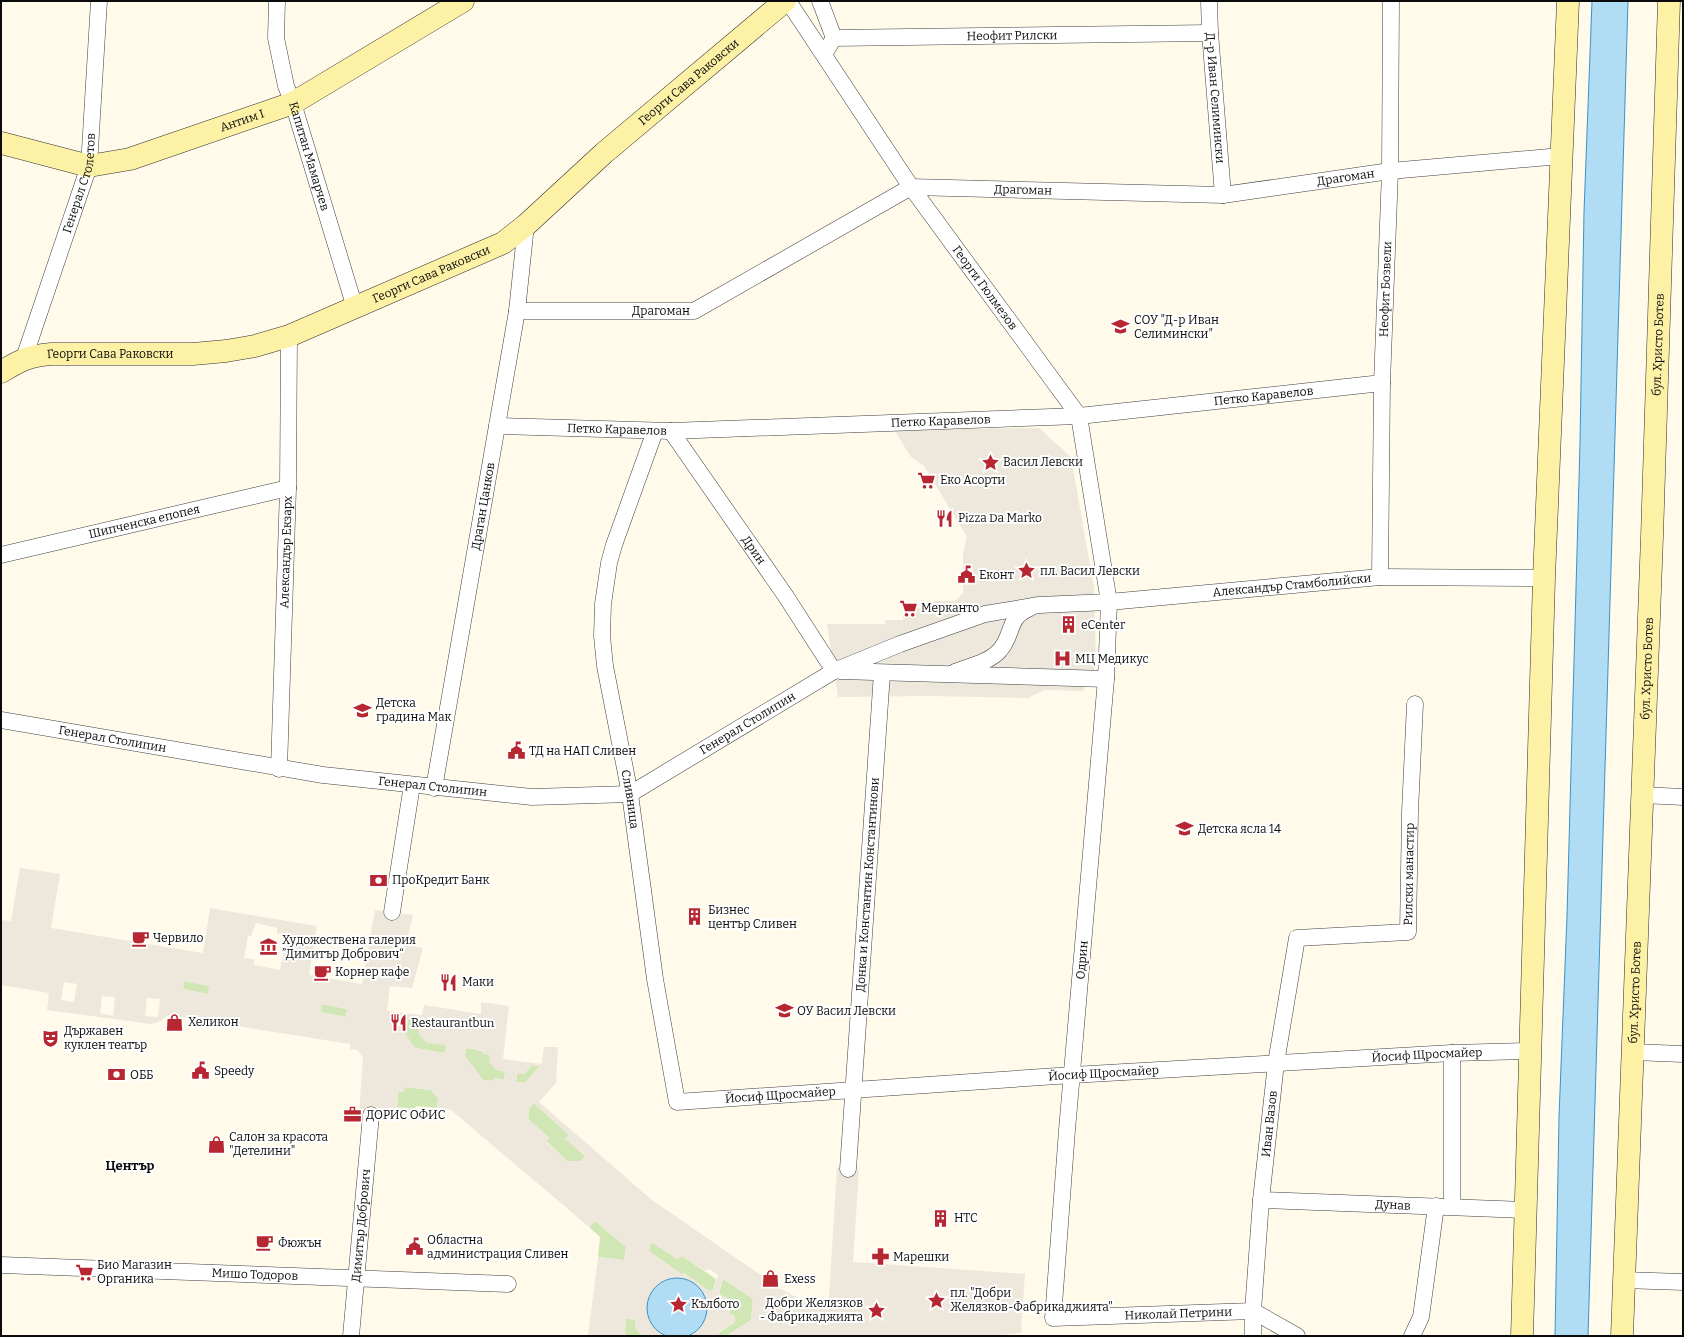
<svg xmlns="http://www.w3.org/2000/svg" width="1684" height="1337" font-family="Bitter,serif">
<rect width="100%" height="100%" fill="#fffaea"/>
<!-- green -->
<path fill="#d0e7b5" d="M184 981 210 986 208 994 183 989Z
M322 1004 347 1009 346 1017 320 1012Z
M408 1019 421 1022 446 1046 445 1053 415 1048 405 1034Z
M466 1048C489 1051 490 1055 505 1072L504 1080 495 1078 494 1081 483 1080 465 1056Z
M532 1065 540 1066 525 1083 516 1082 517 1073 524 1074Z
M405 1087 431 1090 438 1099 437 1108 416 1106 415 1109 397 1107 398 1092Z
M534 1103 569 1135 566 1139 585 1156 581 1161H567L546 1141 549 1138 528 1119 529 1108Z
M595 1221 626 1247 624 1260 598 1257 600 1237 589 1227Z
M653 1243 677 1259 682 1256 716 1279 713 1290 709 1291 684 1273 683 1275 650 1252V1245Z
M723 1279 753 1299 751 1320 726 1336H720L718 1333 735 1322 719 1293Z
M626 1318 636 1320 635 1327 642 1336H627L625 1333Z"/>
<!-- plaza -->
<path fill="#ede8db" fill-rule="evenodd" d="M1039 428 1071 457 1094 588 1096 666 1083 691 1045 690 1028 698 930 696 838 697 827 624H885V620H903V616L910 609 934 608V601H955L963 593V553L967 537 924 466 911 457 894 430Z
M20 868 60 874 51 928 203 953 210 908 317 926 309 975 362 984 375 910 413 915 406 945 423 948 412 988 390 986 387 1011 422 1015 424 1005 481 1014V1002L509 1006 503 1059 542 1064 544 1047H558L556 1083 539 1102 652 1200 781 1289 815 1307 829 1297 837 1168 859 1170 853 1262 1025 1274 1021 1333 991 1336H726L751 1320 753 1299 723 1279 719 1293 732 1301 730 1314 735 1316V1322L718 1332 720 1336H690L695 1333H658L664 1336H642L635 1327 636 1320 626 1318 625 1333 627 1336H588L598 1257 624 1260 626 1247 595 1221 589 1227 451 1110 437 1108 438 1099 431 1090 405 1087 404 1092H398L397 1107 415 1109 414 1116 399 1115 398 1118 359 1114 363 1058 358 1050 350 1049V1044L168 1015 159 1022 151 1024 47 1010 49 993 1 985V920L11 921ZM256 923 277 928V933L287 936 280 970 254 965V959L244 958 248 936H251ZM184 981 209 986 208 994 183 989ZM64 982 77 984 74 1002 61 1000ZM102 996 115 997 113 1016 100 1013ZM147 998 160 999 158 1017 145 1016ZM322 1004 347 1009 346 1017 321 1012ZM408 1019 420 1022 418 1033 426 1043 446 1045 445 1053 415 1048 405 1034ZM466 1048 481 1050 482 1054 490 1055 489 1062 496 1070 505 1072 504 1080 494 1078 493 1081 483 1080 465 1056ZM532 1065 539 1066 525 1083 516 1082 517 1074H524ZM534 1103 569 1135 565 1139 585 1156 581 1161H567L546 1142 549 1137 528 1119 529 1108ZM653 1243 677 1259 682 1256 705 1271 709 1269 718 1275 713 1290 709 1291 683 1272V1275L650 1252V1245Z"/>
<!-- water -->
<path fill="#b0dcf4" stroke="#3993c9" d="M1592 1H1628L1588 1336H1555L1559 1117 1567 916 1580 443 1584 212Z
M647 1308a30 30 0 1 1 60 0a30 30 0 1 1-60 0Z"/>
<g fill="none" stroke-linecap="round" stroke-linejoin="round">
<defs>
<g id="street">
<path id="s1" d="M277 1 276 38 286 86 293 103 355 308"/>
<path id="s2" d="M788 1 911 187 1079 416 1109 602 1106 679 1067 1130 1053 1318 1253 1311 1297 1336"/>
<path d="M820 1 834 38"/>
<path id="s3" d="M1209 1 1210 33 1223 195"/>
<path id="s4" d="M824 54 834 38 1210 33"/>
<path id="s5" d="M517 311H694L911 187 1223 195 1390 171 1561 156"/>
<path id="s6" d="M24 358 89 166 99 1"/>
<path id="s7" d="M497 426 671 431 1079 416 1382 383"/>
<path id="s8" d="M655 431 614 545 609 563 603 604 602 636 605 666 630 794 655 979 677 1102 1072 1075 1452 1053 1530 1051"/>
<path id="s9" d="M671 431 785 595 834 671"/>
<path id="s10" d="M1 555 288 488"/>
<path id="s11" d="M1380 577 1382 383 1390 171 1391 1"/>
<path d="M840 671 1106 679"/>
<path d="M955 672C970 666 990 662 1000 650 1014 634 1007 617 1030 608"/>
<path id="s12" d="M1 720 323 775 532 797 630 794 834 671 900 644 985 614 1039 605 1109 602 1380 577 1544 578"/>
<path id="s13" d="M279 769 288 488 289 336"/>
<path id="s14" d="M434 788 517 311 526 225"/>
<path d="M1642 795 1683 797"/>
<path d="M392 912 412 785"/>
<path d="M1632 1052 1683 1054"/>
<path id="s15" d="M848 1169 882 673"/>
<path id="s16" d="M1261 1200 1525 1210"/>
<path d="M1452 1206V1053"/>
<path id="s17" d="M1 1265 508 1284"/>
<path d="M1623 1280 1683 1282"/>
<path id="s18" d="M351 1336 371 1115"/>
<path id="s19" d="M1253 1336V1311L1261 1200 1276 1063 1297 938 1408 932 1410 812 1415 704"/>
<path d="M1412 1336 1421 1317 1436 1206"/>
</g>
<g id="secondary">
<path id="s20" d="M1 143 89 166 130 159 293 103 463 1"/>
<path id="s21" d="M1 372C21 360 28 356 51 354H193L226 351 255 346 289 336 503 243 526 225 604 153 785 1"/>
<path d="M1522 1336 1544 578 1568 1"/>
<path id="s22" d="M1622 1336 1652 537 1669 1"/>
</g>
</defs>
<!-- street casing -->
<use href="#street" stroke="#3e3e3e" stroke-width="17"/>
<!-- secondary casing -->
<use href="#secondary" stroke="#2d2d2d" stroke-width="23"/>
<!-- street -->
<use href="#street" stroke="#fff" stroke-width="16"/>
<!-- secondary -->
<use href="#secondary" stroke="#fdf1a6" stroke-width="22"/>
</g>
<!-- icons -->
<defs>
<symbol id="school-bare" viewBox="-9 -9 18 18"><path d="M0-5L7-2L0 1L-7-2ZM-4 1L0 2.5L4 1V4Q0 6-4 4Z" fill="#b72732" stroke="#fff" stroke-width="2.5" paint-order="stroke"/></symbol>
<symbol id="sight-bare" viewBox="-9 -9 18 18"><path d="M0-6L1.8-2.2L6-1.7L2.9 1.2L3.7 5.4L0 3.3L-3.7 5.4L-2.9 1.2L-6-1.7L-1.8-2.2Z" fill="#b72732" stroke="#fff" stroke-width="2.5" paint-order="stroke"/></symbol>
<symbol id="supermarket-bare" viewBox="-9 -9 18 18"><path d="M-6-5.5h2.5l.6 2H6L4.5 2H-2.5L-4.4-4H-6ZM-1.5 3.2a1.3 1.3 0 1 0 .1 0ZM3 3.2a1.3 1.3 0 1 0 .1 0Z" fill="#b72732" stroke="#fff" stroke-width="2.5" paint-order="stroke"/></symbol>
<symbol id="restaurant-bare" viewBox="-9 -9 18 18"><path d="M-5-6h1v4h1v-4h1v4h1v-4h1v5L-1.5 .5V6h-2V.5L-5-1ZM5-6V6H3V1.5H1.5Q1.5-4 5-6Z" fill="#b72732" stroke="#fff" stroke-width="2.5" paint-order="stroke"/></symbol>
<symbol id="civic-bare" viewBox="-9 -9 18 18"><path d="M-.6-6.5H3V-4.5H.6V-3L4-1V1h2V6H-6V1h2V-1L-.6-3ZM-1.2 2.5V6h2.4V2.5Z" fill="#b72732" stroke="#fff" stroke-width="2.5" paint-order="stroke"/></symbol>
<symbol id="building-bare" viewBox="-9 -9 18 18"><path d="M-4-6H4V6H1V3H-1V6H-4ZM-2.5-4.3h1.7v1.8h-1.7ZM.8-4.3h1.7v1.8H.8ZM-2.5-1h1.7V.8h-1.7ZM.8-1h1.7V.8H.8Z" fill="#b72732" stroke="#fff" stroke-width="2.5" paint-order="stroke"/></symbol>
<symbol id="hospital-bare" viewBox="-9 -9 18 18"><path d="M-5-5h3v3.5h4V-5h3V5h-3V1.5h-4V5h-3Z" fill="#b72732" stroke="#fff" stroke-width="2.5" paint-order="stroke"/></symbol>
<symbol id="bank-bare" viewBox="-9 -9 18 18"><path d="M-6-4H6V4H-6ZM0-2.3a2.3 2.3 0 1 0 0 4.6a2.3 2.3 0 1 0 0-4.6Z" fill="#b72732" stroke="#fff" stroke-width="2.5" paint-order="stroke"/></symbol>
<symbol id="cafe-bare" viewBox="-9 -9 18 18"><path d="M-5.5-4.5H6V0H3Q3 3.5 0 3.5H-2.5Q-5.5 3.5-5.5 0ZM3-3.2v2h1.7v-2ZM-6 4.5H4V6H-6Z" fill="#b72732" stroke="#fff" stroke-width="2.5" paint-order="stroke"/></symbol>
<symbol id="museum-bare" viewBox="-9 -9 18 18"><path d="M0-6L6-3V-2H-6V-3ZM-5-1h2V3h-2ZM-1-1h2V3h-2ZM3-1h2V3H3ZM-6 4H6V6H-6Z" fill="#b72732" stroke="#fff" stroke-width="2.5" paint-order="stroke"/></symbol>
<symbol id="shop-bare" viewBox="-9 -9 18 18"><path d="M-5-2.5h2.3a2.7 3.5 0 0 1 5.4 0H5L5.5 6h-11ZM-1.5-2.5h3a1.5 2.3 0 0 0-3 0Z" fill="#b72732" stroke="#fff" stroke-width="2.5" paint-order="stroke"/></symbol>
<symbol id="theatre-bare" viewBox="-9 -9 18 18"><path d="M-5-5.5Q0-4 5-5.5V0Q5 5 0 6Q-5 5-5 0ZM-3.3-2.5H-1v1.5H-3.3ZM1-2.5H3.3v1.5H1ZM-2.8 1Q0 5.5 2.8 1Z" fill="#b72732" stroke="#fff" stroke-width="2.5" paint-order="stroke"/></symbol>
<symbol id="office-bare" viewBox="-9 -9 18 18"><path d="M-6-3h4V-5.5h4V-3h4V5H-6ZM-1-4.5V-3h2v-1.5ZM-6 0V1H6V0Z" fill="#b72732" stroke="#fff" stroke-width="2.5" paint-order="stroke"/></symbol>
<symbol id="pharmacy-bare" viewBox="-9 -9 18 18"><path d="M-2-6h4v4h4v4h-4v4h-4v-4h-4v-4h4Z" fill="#b72732" stroke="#fff" stroke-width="2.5" paint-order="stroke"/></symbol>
</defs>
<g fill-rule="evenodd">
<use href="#school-bare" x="1108" y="314" width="25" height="25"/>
<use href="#sight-bare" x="978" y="450" width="25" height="25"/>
<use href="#supermarket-bare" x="914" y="468" width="25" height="25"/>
<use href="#restaurant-bare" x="932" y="506" width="25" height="25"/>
<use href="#sight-bare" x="1014" y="558" width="25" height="25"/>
<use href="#civic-bare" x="954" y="562" width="25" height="25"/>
<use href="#supermarket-bare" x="896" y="596" width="25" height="25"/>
<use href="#building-bare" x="1056" y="612" width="25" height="25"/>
<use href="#hospital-bare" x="1050" y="646" width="25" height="25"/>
<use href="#school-bare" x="350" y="698" width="25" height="25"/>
<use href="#civic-bare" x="504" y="738" width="25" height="25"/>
<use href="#school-bare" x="1172" y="816" width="25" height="25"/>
<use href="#bank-bare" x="366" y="868" width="25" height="25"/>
<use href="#building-bare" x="682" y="904" width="25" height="25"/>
<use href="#cafe-bare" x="128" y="926" width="25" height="25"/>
<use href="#museum-bare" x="256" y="934" width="25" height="25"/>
<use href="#cafe-bare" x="310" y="960" width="25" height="25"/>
<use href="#restaurant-bare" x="436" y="970" width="25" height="25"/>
<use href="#school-bare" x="772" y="998" width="25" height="25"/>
<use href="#shop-bare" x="162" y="1010" width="25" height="25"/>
<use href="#restaurant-bare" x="386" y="1010" width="25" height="25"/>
<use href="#theatre-bare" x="38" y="1026" width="25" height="25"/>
<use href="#civic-bare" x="188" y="1058" width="25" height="25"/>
<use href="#bank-bare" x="104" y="1062" width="25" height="25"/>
<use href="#office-bare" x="340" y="1102" width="25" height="25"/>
<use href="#shop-bare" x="204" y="1132" width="25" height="25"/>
<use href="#building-bare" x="928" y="1206" width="25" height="25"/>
<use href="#cafe-bare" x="252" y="1230" width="25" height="25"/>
<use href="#civic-bare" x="402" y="1234" width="25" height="25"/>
<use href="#pharmacy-bare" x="868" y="1244" width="25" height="25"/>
<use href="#supermarket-bare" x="72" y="1260" width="25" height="25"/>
<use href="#shop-bare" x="758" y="1266" width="25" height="25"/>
<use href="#sight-bare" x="924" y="1288" width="25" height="25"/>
<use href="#sight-bare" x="666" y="1292" width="25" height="25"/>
<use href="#sight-bare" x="864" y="1298" width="25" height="25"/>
</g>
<g text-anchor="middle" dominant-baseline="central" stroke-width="4" stroke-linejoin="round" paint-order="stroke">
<!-- street labels -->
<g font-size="12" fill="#0b0b0b" stroke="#fff">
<text stroke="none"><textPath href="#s4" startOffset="197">Неофит Рилски</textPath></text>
<text stroke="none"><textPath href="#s21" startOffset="773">Георги Сава Раковски</textPath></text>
<text stroke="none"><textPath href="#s3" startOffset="97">Д-р Иван Селимински</textPath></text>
<text stroke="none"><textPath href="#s20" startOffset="251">Антим I</textPath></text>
<text stroke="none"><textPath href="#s1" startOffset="160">Капитан Мамарчев</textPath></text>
<text stroke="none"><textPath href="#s5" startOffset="863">Драгоман</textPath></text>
<text stroke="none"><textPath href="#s6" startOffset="184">Генерал Столетов</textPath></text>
<text stroke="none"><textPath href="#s5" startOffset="539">Драгоман</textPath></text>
<text stroke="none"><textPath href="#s21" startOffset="449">Георги Сава Раковски</textPath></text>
<text stroke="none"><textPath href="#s2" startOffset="348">Георги Гюлмезов</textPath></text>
<text stroke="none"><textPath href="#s11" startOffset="288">Неофит Бозвели</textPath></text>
<text stroke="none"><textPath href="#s5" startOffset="144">Драгоман</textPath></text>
<text stroke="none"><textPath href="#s22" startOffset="992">бул. Христо Ботев</textPath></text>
<text stroke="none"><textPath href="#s21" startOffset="113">Георги Сава Раковски</textPath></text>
<text stroke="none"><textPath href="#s7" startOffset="768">Петко Каравелов</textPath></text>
<text stroke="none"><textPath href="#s7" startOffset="444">Петко Каравелов</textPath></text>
<text stroke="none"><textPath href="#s7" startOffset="120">Петко Каравелов</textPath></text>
<text stroke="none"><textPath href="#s14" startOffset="286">Драган Цанков</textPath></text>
<text stroke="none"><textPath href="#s10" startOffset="147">Шипченска епопея</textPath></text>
<text stroke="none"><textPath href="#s9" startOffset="145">Дрин</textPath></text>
<text stroke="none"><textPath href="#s13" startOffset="217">Александър Екзарх</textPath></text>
<text stroke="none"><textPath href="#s12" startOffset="1343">Александър Стамболийски</textPath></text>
<text stroke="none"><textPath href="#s22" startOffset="668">бул. Христо Ботев</textPath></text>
<text stroke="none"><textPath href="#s12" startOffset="772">Генерал Столипин</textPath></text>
<text stroke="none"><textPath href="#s12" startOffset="113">Генерал Столипин</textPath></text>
<text stroke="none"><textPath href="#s12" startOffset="437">Генерал Столипин</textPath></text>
<text stroke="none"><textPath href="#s8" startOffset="379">Сливница</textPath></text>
<text stroke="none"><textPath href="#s19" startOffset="570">Рилски манастир</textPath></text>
<text stroke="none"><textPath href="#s15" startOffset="285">Донка и Константин Константинови</textPath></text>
<text transform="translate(1082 960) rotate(-85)">Одрин</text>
<text stroke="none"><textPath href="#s22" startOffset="344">бул. Христо Ботев</textPath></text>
<text stroke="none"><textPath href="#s8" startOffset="1437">Йосиф Щросмайер</textPath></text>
<text stroke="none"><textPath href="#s8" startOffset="1113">Йосиф Щросмайер</textPath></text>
<text stroke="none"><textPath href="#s8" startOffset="789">Йосиф Щросмайер</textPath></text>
<text stroke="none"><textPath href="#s19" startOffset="213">Иван Вазов</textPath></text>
<text stroke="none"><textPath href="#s16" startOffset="132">Дунав</textPath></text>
<text stroke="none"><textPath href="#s18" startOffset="111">Димитър Добрович</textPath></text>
<text stroke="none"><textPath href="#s17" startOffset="254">Мишо Тодоров</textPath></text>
<text stroke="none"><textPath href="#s2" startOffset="1539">Николай Петрини</textPath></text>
</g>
<!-- poi labels -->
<g font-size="12" fill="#0b0b0b" stroke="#fff" text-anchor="start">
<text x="1134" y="320">СОУ "Д-р Иван<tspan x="1134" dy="14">Селимински"</tspan></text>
<text x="1003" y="462">Васил Левски</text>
<text x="940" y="480">Еко Асорти</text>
<text x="958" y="518">Pizza Da Marko</text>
<text x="1040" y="571">пл. Васил Левски</text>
<text x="979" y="575">Еконт</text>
<text x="921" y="608">Мерканто</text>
<text x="1081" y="625">eCenter</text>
<text x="1075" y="659">МЦ Медикус</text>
<text x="376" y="703">Детска<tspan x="376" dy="14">градина Мак</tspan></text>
<text x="529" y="751">ТД на НАП Сливен</text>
<text x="1198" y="829">Детска ясла 14</text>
<text x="392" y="880">ПроКредит Банк</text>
<text x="708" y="910">Бизнес<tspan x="708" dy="14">център Сливен</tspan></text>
<text x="153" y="938">Червило</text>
<text x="282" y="940">Художествена галерия<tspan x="282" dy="14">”Димитър Добрович“</tspan></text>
<text x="335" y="972">Корнер кафе</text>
<text x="462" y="982">Маки</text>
<text x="797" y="1011">ОУ Васил Левски</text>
<text x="188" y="1022">Хеликон</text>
<text x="411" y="1023">Restaurantbun</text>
<text x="64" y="1031">Държавен<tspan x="64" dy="14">куклен театър</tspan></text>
<text x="214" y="1071">Speedy</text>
<text x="130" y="1075">ОББ</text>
<text x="366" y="1115">ДОРИС ОФИС</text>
<text x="229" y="1137">Салон за красота<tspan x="229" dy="14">"Детелини"</tspan></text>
<text x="954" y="1218">НТС</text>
<text x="427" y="1240">Областна<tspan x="427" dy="14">администрация Сливен</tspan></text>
<text x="278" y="1243">Фюжън</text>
<text x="893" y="1257">Марешки</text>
<text x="97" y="1265">Био Магазин<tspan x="97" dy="14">Органика</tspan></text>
<text x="784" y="1279">Exess</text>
<text x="950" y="1293">пл. "Добри<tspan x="950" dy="14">Желязков-Фабрикаджията"</tspan></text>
<text x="863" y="1303" text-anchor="end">Добри Желязков<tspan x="863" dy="14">- Фабрикаджията</tspan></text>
<text x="691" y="1304">Кълбото</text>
</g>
<!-- neighbourhood labels -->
<g font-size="13" font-weight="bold" fill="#0b0b0b" stroke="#fff">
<text x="130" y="1165">Център</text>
</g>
</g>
<!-- border -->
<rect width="1684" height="1337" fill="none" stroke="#0b0b0b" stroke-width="4"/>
</svg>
